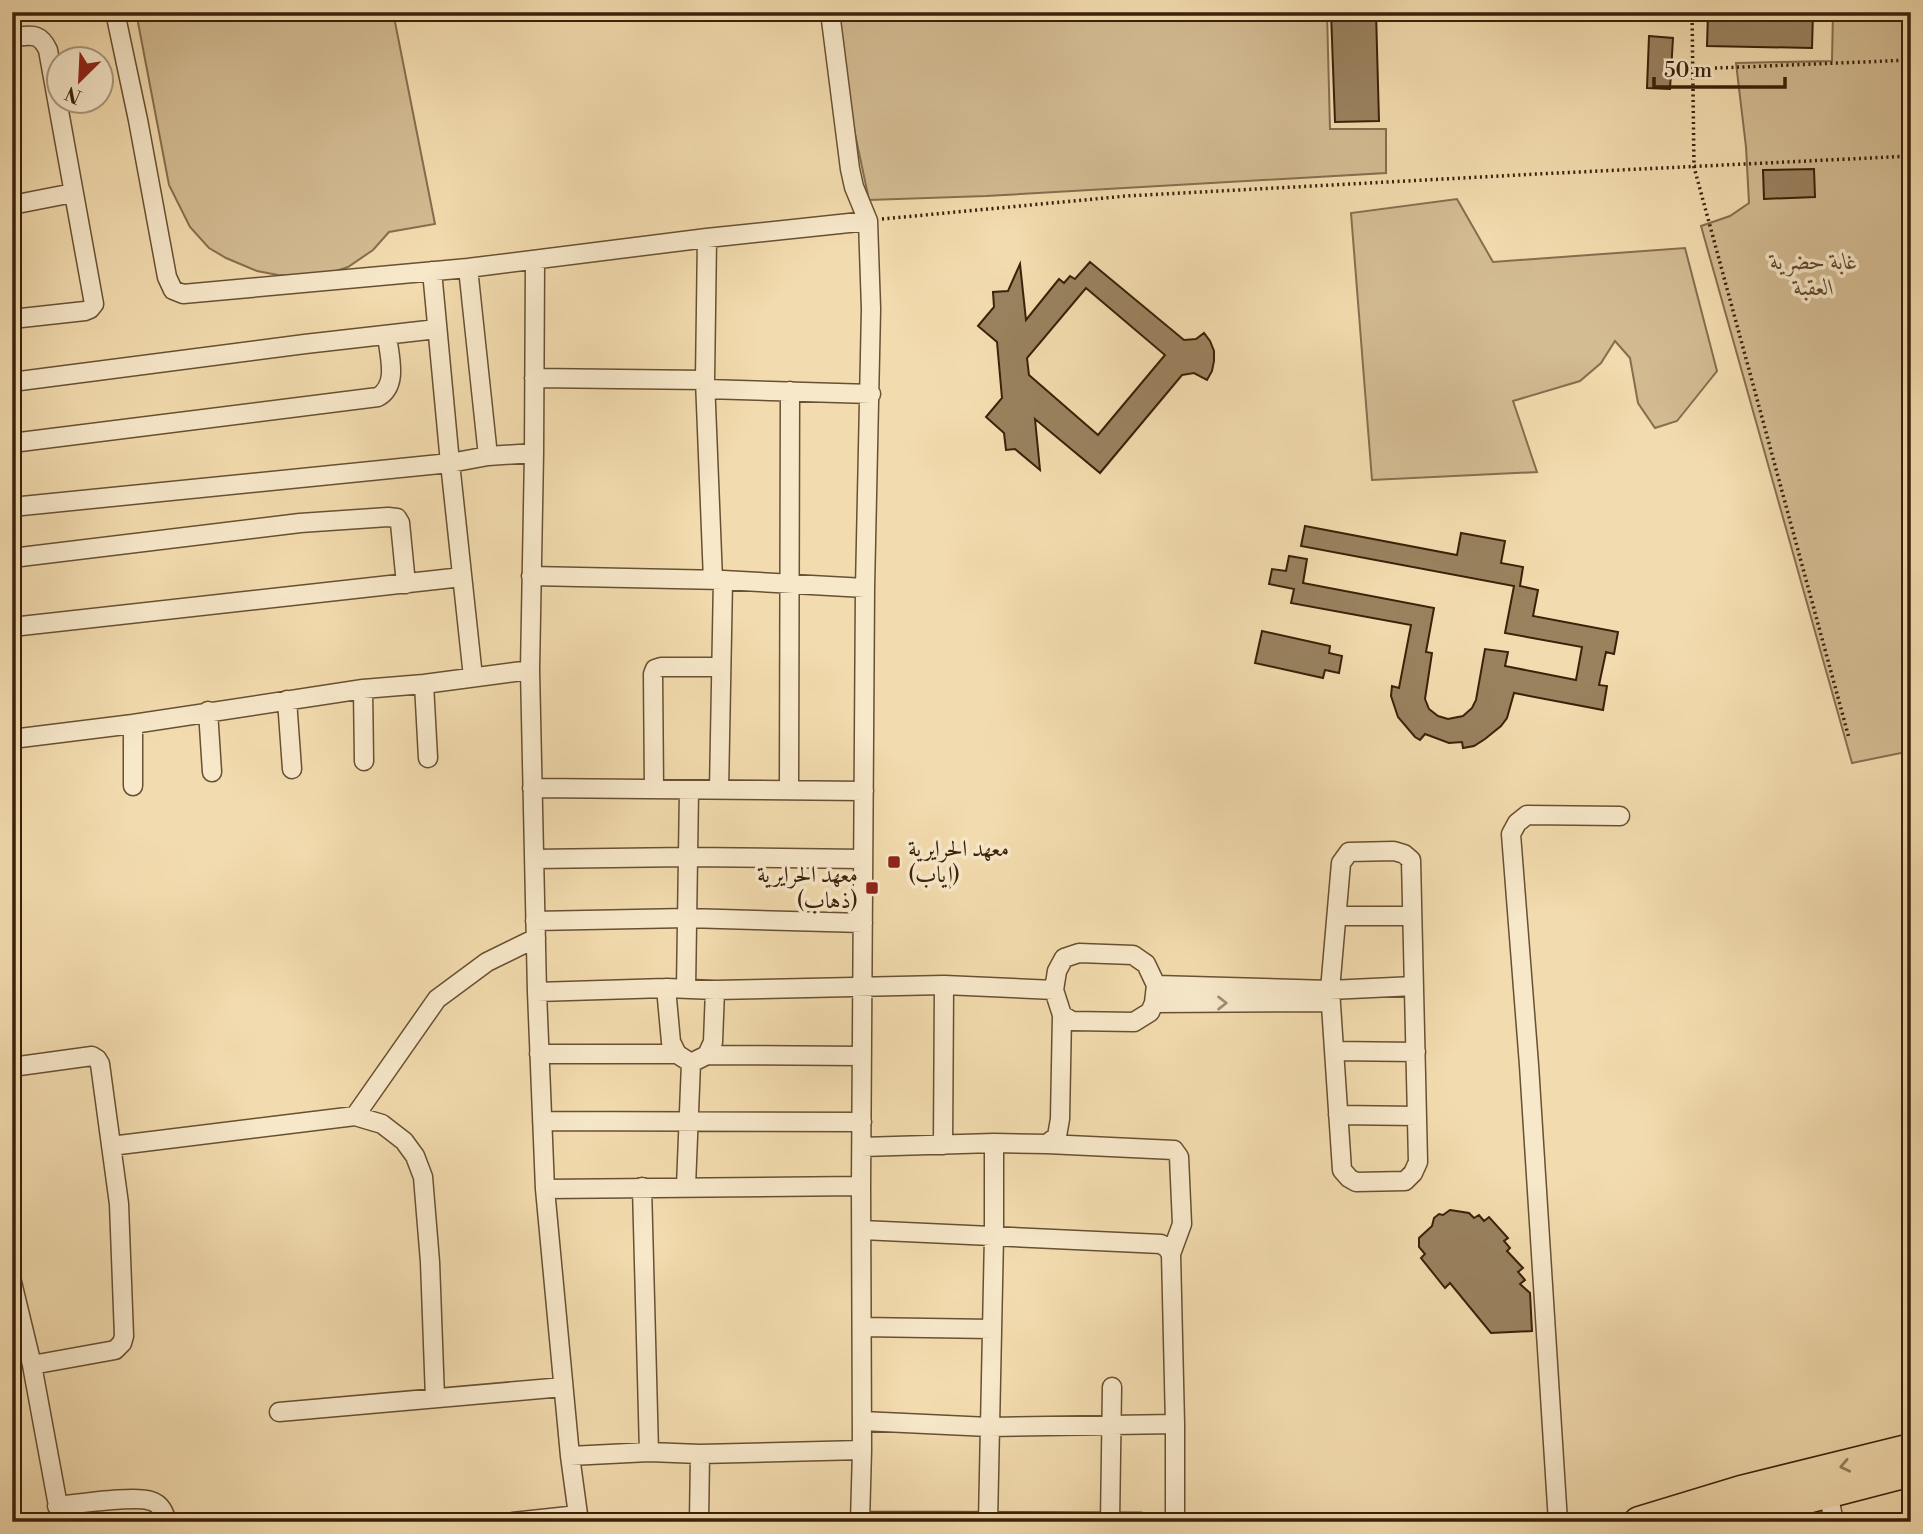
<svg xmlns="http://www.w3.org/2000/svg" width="1923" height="1534" font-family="'Libre Bodoni',Amiri,serif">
<rect width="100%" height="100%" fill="#f2dbae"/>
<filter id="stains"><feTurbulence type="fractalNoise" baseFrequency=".00286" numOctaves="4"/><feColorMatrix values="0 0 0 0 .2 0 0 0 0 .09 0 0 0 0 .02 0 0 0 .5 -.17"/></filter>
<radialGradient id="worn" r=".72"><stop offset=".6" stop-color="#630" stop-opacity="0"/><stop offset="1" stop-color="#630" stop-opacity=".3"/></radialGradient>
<!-- green -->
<path fill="#d3bb92" stroke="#866e4e" stroke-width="2" d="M136 12H393L435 224 389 232 373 250 348 267 333 272 306 276 278 275 257 271 226 258 209 248 190 227 169 185Z
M837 12H1327L1330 129H1386V173L986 196 869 200 843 77Z
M1833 12H1911V751L1852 763 1701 226 1730 216 1749 203 1746 147 1736 63 1832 61Z
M1457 199 1493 262 1685 248 1717 371 1677 421 1655 428 1638 403 1630 358 1615 341 1601 363 1580 381 1513 401 1537 472 1372 480 1351 213Z"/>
<!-- building -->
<path fill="#9a825f" stroke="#3a2109" stroke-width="2" fill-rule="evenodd" d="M1331 12H1376L1379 121 1335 122Z
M1708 12H1813L1812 48 1707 46Z
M1649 36 1673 38 1670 89 1647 88Z
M1814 169 1815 197 1764 199 1763 170Z
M1090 262 1184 340 1196 339 1204 333 1210 341 1214 351V361L1212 371 1207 380 1194 373 1182 375 1100 473 1035 419 1040 470 1015 449 1006 450 1004 433 986 417 1002 398 997 342 978 326 994 307 993 292 1008 291 1020 264 1026 320 1059 279 1064 283 1070 276 1075 279ZM1086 288 1165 355 1098 435 1029 375 1027 358Z
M1305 526 1457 555 1461 533 1505 541 1501 563 1523 567 1520 586 1538 590 1533 616 1618 632 1614 654 1606 652 1599 685 1607 686 1603 710 1514 693 1507 718 1501 726 1485 739 1474 746 1463 748 1462 742 1449 743 1425 734 1420 740 1415 737 1398 717 1391 696 1392 686 1399 688 1411 625 1291 603 1294 589 1269 584 1272 569 1286 571 1289 556 1307 559 1303 583 1434 608 1426 652 1432 653 1425 699 1429 709 1438 716 1448 719 1463 716 1472 708 1476 700 1485 649 1508 652 1505 666 1576 680 1582 647 1505 633 1514 586 1301 546Z
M1262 631 1330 646 1329 653 1342 656 1339 673 1325 670 1323 678 1255 663Z
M1450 1210 1469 1213 1474 1218 1479 1215 1484 1221 1489 1217 1508 1238 1504 1241 1510 1248 1507 1251 1523 1268 1518 1272 1525 1280 1520 1284 1530 1293 1532 1331 1491 1333 1450 1283 1445 1288 1421 1258 1425 1254 1419 1247V1238L1432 1226 1434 1218 1439 1214 1443 1215Z"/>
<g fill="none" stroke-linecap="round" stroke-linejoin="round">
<defs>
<path id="minor" d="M115 12 138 120 167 277 173 290 183 294 468 268 707 238 868 221
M830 12 850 169 854 187 868 221 871 309 865 588 861 1186 862 1450 860 1522
M12 37C30 36 39 31 48 50L94 304 90 309 85 311 12 319
M12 205 73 193
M707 238 705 380 713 580
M535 260 534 453 530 670 537 992 545 1189 570 1456 579 1522
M468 268 488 456
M432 271 450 463 473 677
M534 378 705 380
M12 382 305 344 437 329
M706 389 871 394
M12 443 378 397C399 385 389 356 387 335
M12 507 450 463 488 456 534 453
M12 558 300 523 388 517 397 518 400 523 406 584
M531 576 723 580 865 588
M12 627 462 577
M424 684 428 758
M363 689 364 761
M287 700 292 769
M208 711 212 772
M133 724V786
M12 739 133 724 363 689 424 684 530 670
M532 788 864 791
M654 789 653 674 655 669 661 667H721
M719 790 723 580
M789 790 790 391
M1394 851 1404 854 1411 860 1418 1162 1413 1173 1405 1181 1356 1182 1349 1178 1342 1170 1330 990 1341 863 1349 852Z
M534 859 688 857 863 859
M1338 916H1412
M535 921 687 918 863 923
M1079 953 1133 955 1146 964 1156 985 1154 1003 1150 1012 1134 1022 1072 1021 1062 1015 1054 990 1057 971 1064 958Z
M1156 985 1330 990 1414 986
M666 988 671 1042 677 1054 691 1063 707 1055 713 1042 715 990
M686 989 689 790
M537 992 666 988 715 990 944 985 1054 990
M1154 1003 1331 1002
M1334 1051 1416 1052
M539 1054H677
M707 1055 862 1056
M12 1067 92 1056 97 1059 100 1064 119 1204 124 1336 122 1343 115 1350 32 1365
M1338 1115 1417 1116
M355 1116 437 999 487 962 536 938
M542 1121 862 1122
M1047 1144 1174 1150 1179 1157 1182 1224 1171 1254
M943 1145 944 985
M111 1146 355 1116 382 1124 404 1141 415 1156 423 1177 430 1262 435 1398
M862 1147 994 1143 1047 1144 1057 1136 1060 1119 1062 1015
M686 1186 691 1063
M642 1187 649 1452
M545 1189 861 1186
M862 1230 1161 1244 1167 1248 1171 1254 1175 1424V1522
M12 1282 32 1365 61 1522
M862 1327 992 1329
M279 1412 563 1387
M862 1421 989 1427 1175 1424
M570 1456 649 1452 700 1454 862 1450
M1828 1492 1834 1522
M57 1506C78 1504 135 1495 151 1501 161 1504 164 1512 167 1522
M860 1521 1141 1522
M513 1522 578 1515
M699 1522 700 1454
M988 1522 994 1236V1143
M1110 1522 1112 1387
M1558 1522 1529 1065 1511 834 1517 823 1527 815 1620 816"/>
<path id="trunk" d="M1639 1522 1741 1491 1911 1449
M1715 1522 1911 1471"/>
</defs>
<!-- minor casing -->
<use href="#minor" stroke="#685032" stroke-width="21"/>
<!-- trunk casing -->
<use href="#trunk" stroke="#3a2109" stroke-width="33"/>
<!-- path -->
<path stroke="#3a2109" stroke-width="3.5" stroke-dasharray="2 3.5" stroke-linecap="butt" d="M1692 12 1694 167 1849 738
M1693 69 1911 60
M882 219 1126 196 1537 174 1911 156"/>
<!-- minor -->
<use href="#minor" stroke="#f7e8ca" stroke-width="18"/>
<!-- trunk -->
<use href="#trunk" stroke="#f2dbae" stroke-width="30"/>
</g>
<!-- one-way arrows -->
<defs><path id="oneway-chevron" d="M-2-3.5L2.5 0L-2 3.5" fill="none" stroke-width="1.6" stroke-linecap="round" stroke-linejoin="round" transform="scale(1.75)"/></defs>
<use stroke="#a28e73" href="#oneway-chevron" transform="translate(1222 1003)"/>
<use stroke="#967e5c" href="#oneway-chevron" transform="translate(1845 1466) rotate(168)"/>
<!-- markers -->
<g fill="#8f2418" stroke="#f7e8ca" stroke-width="2.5">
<rect x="887" y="855" width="14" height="14" rx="3.5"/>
<rect x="865" y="881" width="14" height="14" rx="3.5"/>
</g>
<g text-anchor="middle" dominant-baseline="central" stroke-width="7" stroke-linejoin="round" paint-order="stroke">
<!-- park labels -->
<g font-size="23" font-style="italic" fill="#60482b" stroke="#f7e8ca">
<text x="1814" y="262">غابة حضرية<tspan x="1814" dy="26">العقبة</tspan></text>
</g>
<!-- poi labels -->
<g font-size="23" fill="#3a2109" stroke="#f7e8ca" text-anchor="start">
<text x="908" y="849">معهد الحرايرية<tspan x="908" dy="26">(إياب)</tspan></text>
<text x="858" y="875" text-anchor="end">معهد الحرايرية<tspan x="858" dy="26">(ذهاب)</tspan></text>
</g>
</g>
<!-- margin -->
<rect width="1923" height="1534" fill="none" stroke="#f2dbae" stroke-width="42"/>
<rect x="14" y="14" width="1895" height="1506" fill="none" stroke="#3a2109" stroke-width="3.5"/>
<rect x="21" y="21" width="1881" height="1492" fill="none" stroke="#3a2109" stroke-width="2"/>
<!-- north arrow -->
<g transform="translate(80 80) rotate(204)"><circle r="33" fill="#f7e8ca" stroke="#ab987d" stroke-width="2"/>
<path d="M0-5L12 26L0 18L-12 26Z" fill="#8f2418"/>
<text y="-10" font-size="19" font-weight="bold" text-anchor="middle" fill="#3a2109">N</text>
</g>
<!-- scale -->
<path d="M1654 77v10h131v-10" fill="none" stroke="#3a2109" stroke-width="3.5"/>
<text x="1664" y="77" font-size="21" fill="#3a2109" stroke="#f7e8ca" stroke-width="5" paint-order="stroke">50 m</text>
<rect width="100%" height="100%" filter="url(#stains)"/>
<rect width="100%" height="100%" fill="url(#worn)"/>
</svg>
